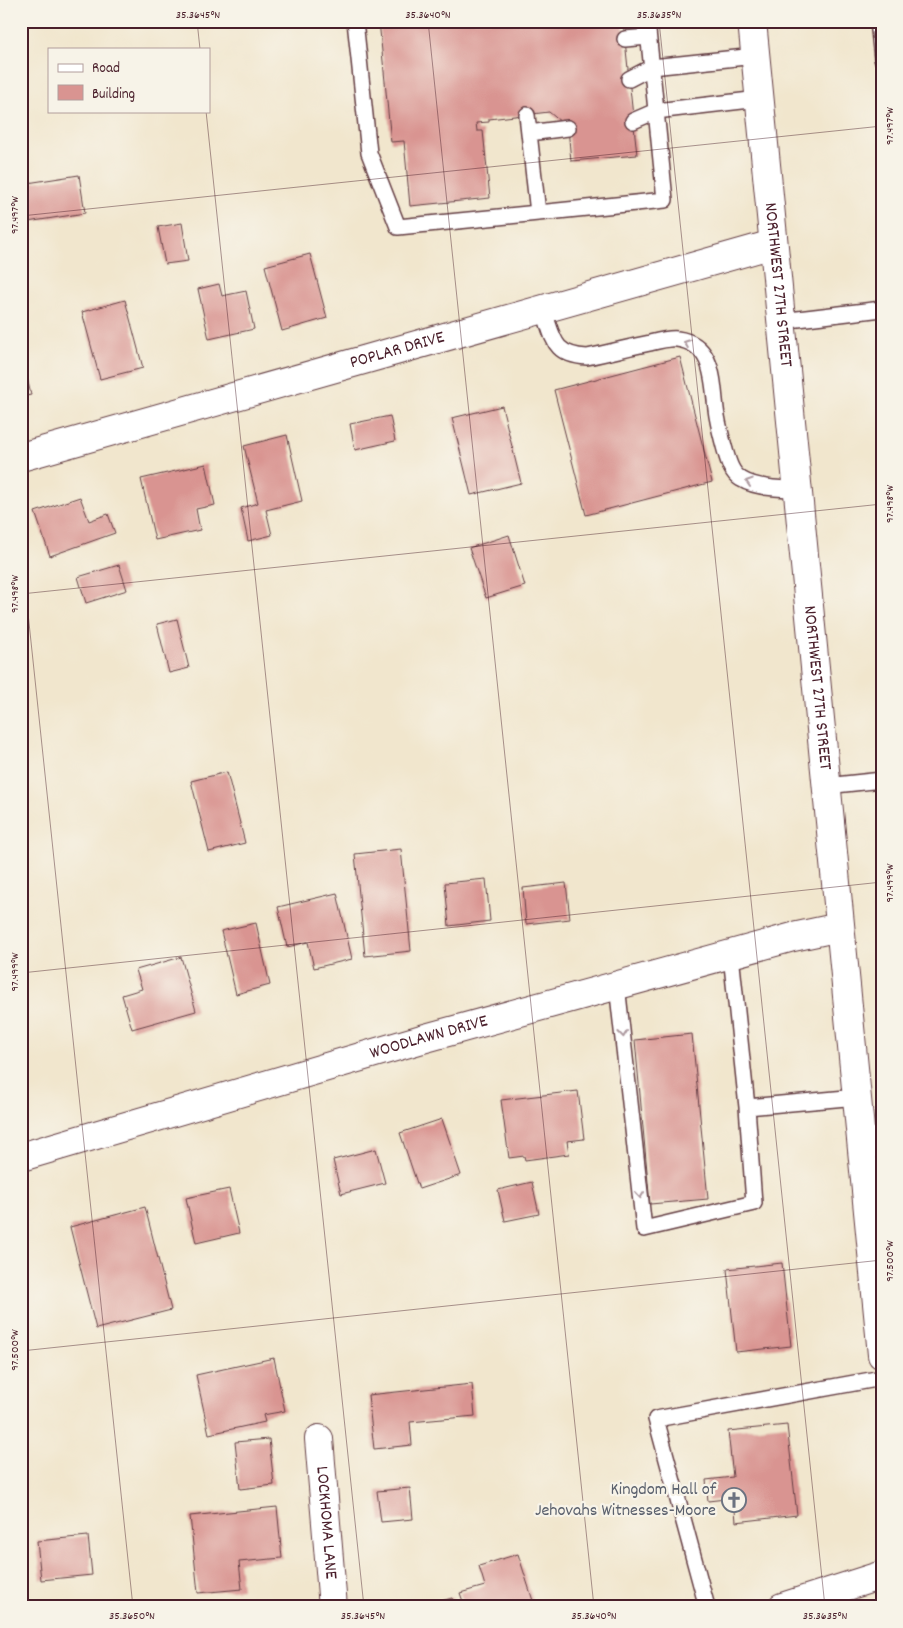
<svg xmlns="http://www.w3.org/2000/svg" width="903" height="1628" font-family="Dekko,sans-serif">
<rect width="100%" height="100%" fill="#f7f3e8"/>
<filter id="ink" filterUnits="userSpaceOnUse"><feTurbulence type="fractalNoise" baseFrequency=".02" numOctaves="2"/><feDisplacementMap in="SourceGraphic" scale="10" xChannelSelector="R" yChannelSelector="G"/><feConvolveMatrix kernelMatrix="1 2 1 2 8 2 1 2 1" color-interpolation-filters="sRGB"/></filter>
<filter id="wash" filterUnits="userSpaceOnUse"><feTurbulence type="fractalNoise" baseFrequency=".0096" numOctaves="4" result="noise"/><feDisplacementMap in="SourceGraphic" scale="20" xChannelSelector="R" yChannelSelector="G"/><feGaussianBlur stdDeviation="1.12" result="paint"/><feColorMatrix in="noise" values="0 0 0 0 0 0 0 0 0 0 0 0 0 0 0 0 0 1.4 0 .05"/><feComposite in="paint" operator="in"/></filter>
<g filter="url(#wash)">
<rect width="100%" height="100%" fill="#f1e6cd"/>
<g id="blocks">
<!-- building -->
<path fill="#d99491" d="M379 21H623L637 155 571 161 568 128 549 112 489 119V122L476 123 477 131H483L490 198 410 206 404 141 391 142Z
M79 175 85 213 21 223V184Z
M182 223 188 261 165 264 158 227Z
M310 254 327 318 282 331 265 266Z
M219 284 222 296 246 291 254 329 209 339 198 289Z
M125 300 143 368 100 379 82 312Z
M21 352 31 395 21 397Z
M680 357 712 482 586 515 554 390Z
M502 406 521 483 471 495 452 418Z
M390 416 395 441 355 450 350 424Z
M287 435 302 501 266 510 272 535 248 541 241 508 258 503 244 446Z
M206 464 215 505 196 509 200 530 155 540 141 479Z
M80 497 89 521 108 514 115 533 50 556 35 512Z
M509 535 525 586 486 598 469 548Z
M119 565 127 590 86 603 78 577Z
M177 619 189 668 169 673 157 624Z
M227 772 245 843 209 852 191 781Z
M401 849 411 951 365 956 355 854Z
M486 879 490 921 449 926 445 883Z
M566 883 570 919 526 924 523 888Z
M337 893 352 959 314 968 308 942 287 947 278 907Z
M256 923 270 985 236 994 221 931Z
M181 957 196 1011 132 1029 122 995 142 989 136 970Z
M692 1034 708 1199 650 1204 635 1040Z
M578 1091 584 1139 567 1141 569 1154 525 1160 524 1156 509 1158 501 1100Z
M442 1119 461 1175 419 1189 400 1133Z
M376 1149 385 1183 341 1194 333 1160Z
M532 1182 539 1214 505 1221 498 1190Z
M229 1189 239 1233 196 1243 186 1198Z
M145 1207 171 1310 96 1329 70 1227Z
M782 1263 791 1346 736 1352 727 1269Z
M274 1358 285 1411 263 1415 265 1422 209 1434 196 1375Z
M472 1384 475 1416 410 1422 412 1445 374 1449 368 1395Z
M787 1425 797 1515 736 1522 734 1498 708 1501 706 1480 733 1477 728 1431Z
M269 1439 274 1485 240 1489 235 1442Z
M410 1488 413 1519 381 1522 377 1491Z
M277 1507 282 1558 239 1562 242 1589 198 1593 190 1516Z
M88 1536 92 1575 41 1580 37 1541Z
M518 1554 535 1607H465L460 1593 485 1586 479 1566Z
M452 1598 455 1607H423V1606Z"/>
</g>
</g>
<g filter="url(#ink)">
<use href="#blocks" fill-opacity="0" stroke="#633d43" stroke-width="1"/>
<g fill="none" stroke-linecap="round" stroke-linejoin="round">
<defs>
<path id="lane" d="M355 21 369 153 398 227 538 213
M878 21 882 59
M625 39 648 37
M629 79 652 67 755 56
M527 115 538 213 665 200 647 21
M633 121 656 111 759 99
M529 133 568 128
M543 309C554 338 552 355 587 357 608 353 629 347 650 343 658 341 669 338 677 339 717 344 712 387 717 416 719 427 722 439 725 450 728 460 731 473 741 479 755 488 781 489 797 489
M781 321 882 309
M826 786 882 780
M731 955 747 1107 857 1097
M617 985 644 1229 754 1203 747 1107
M707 1607 656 1419 882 1378"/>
<g id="street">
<path id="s1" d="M21 457 773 244"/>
<path id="s2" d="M21 1157 422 1039 793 937 840 927"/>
<path id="s3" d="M319 1439 333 1607"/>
<path d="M782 1607 882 1575"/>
</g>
<g id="secondary">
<path id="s4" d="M752 21 882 1355"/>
</g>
</defs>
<!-- lane casing -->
<use href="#lane" stroke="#633d43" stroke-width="18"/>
<!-- street casing -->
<use href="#street" stroke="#633d43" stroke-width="30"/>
<!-- secondary casing -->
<use href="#secondary" stroke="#633d43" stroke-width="30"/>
<!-- lane -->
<use href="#lane" stroke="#fff" stroke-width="15"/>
<!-- street -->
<use href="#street" stroke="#fff" stroke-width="28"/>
<!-- secondary -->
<use href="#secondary" stroke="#fff" stroke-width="28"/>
</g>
<!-- one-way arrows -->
<defs><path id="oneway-chevron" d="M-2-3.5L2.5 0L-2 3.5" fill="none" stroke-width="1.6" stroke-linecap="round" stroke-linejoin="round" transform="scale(1.25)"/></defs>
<g stroke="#ae9aa0">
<use href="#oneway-chevron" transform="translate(687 343) rotate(-160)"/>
<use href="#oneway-chevron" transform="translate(749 482) rotate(-162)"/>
<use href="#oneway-chevron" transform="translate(623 1034) rotate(84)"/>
<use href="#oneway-chevron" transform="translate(640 1195) rotate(84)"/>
</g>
</g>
<!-- ticks -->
<path fill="none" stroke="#4a1f2b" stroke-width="1" stroke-opacity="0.45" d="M197 21 200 49M428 21 594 1607M659 21 825 1607M206 111 364 1607M21 216 882 126M21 547 133 1607M21 594 882 504M21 973 882 882M21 1351 882 1260"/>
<!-- icons -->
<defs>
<symbol id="church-ring" viewBox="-11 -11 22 22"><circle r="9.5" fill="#f7f3e8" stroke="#6b7280" stroke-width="1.5"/><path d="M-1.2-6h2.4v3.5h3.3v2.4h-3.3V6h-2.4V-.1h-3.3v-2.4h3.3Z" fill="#6b7280"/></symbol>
</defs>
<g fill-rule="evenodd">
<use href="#church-ring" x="720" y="1486" width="28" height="28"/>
</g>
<g text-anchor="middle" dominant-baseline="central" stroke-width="4.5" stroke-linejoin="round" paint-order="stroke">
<!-- street labels -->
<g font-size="18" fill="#4a1f2b" stroke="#f7f3e8">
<text stroke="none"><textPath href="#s4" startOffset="265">NORTHWEST 27TH STREET</textPath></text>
<text stroke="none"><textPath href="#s1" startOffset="391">POPLAR DRIVE</textPath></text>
<text stroke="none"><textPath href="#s4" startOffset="670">NORTHWEST 27TH STREET</textPath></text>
<text stroke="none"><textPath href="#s2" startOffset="425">WOODLAWN DRIVE</textPath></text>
<text stroke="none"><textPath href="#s3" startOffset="84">LOCKHOMA LANE</textPath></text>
</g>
<!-- worship labels -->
<g font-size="18" fill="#5b616d" stroke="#f7f3e8" text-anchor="end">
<text x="716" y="1490">Kingdom Hall of<tspan x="716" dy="21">Jehovahs Witnesses-Moore</tspan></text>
</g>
</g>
<!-- margin -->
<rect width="903" height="1628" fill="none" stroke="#f7f3e8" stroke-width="55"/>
<!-- legend -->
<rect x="48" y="48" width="162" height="65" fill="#f7f3e8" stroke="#b29e9c"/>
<rect x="58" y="64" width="25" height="8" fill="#ffffff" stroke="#b29e9c"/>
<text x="92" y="72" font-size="15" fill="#4a1f2b">Road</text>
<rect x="58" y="85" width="25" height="15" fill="#d99491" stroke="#b29e9c"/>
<text x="92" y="98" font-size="15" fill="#4a1f2b">Building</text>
<rect x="28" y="28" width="848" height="1572" fill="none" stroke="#4a1f2b" stroke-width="2"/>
<g font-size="12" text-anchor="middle" fill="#4a1f2b">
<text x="198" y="18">35.3645°N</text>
<text x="428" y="18">35.3640°N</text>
<text x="659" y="18">35.3635°N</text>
<text transform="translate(889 126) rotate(-90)" y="4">97.497°W</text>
<text transform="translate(14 215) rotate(-90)" y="4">97.497°W</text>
<text transform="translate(889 504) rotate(-90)" y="4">97.498°W</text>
<text transform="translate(14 594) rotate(-90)" y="4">97.498°W</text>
<text transform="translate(889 883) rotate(-90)" y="4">97.499°W</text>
<text transform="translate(14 972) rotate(-90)" y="4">97.499°W</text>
<text transform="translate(889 1261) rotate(-90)" y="4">97.500°W</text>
<text transform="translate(14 1350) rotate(-90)" y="4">97.500°W</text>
<text x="132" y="1619">35.3650°N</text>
<text x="363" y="1619">35.3645°N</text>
<text x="594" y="1619">35.3640°N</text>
<text x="825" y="1619">35.3635°N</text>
</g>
</svg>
